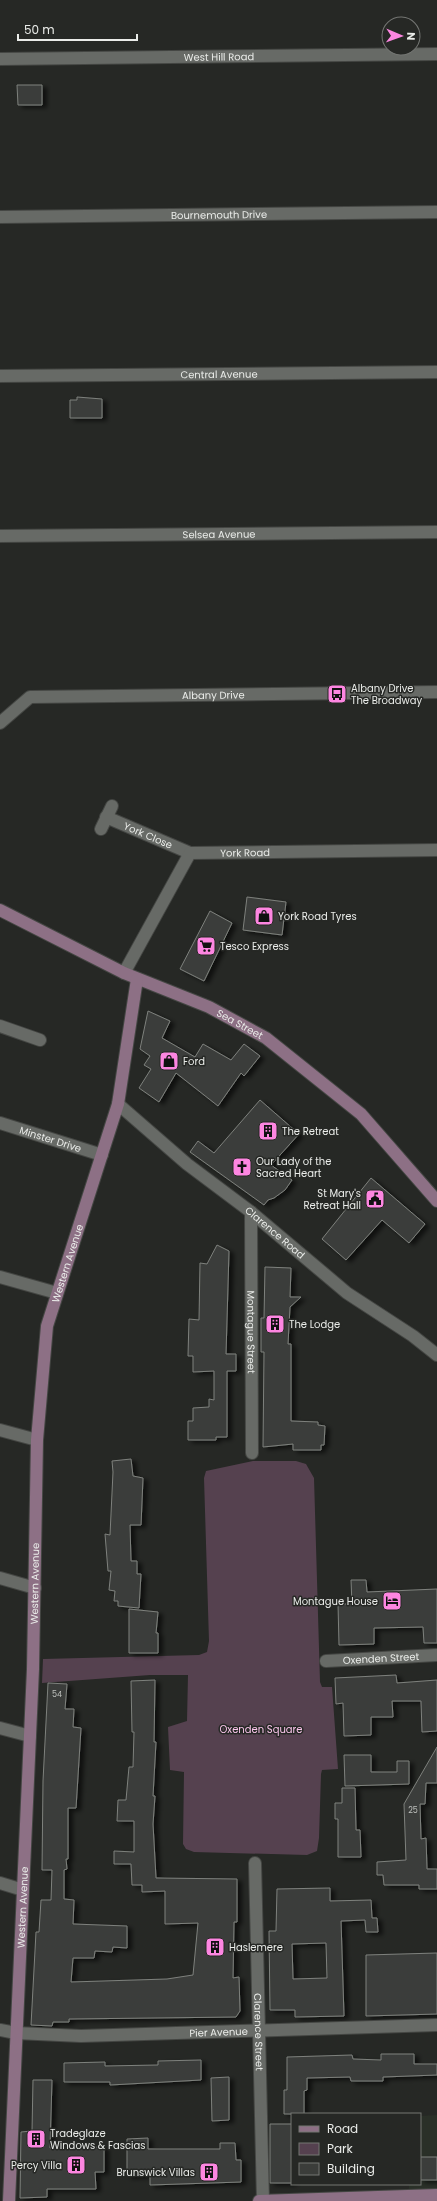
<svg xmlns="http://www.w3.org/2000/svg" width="437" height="2201" font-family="Poppins,sans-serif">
<defs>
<filter id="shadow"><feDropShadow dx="4.5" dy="2.5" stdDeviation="2" flood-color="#0009"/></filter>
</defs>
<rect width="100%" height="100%" fill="#262825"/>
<!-- built -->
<path fill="#2a3028" d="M437 2115V2201H408L409 2184H420V2116Z"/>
<!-- green -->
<path fill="#55414f" d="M253 1461H296L306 1464 314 1478 320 1682 322 1687H332L338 1769 322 1770 321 1774 319 1838 317 1851 307 1855 194 1852 186 1849 183 1844 184 1772 170 1770 168 1727 187 1721 188 1675H150L42 1683 43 1659 199 1655 207 1652 209 1641 204 1478 206 1471Z"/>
<!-- building -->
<path fill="#3b3d3a" stroke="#7e817d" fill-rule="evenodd" filter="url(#shadow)" d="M17 85H42V105H18Z
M77 397 102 399V418H70V400H77Z
M247 897 286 902 282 935 243 930Z
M210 911 232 923 204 981 180 969Z
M148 1011 170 1021 162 1038 195 1057 203 1044 231 1060 244 1044 260 1056 244 1076 241 1073 218 1106 176 1073 159 1102 139 1088 151 1069 144 1065 150 1056 140 1049Z
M260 1100 299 1134 271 1165 292 1180 285 1190 274 1198 268 1200 264 1205 190 1152 198 1141 214 1153Z
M371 1178 425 1224 409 1243 382 1220 346 1260 322 1239Z
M217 1245 229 1251 226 1354H236V1371H227V1437H216V1440H188V1421H193V1408L209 1407V1399L214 1400V1371L193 1372V1356H188L189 1319 199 1320 200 1263 207 1264Z
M265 1267 291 1268 290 1297H301L290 1307 288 1344H291V1421L318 1422V1425L325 1426 324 1445H321V1450H293V1444L263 1447 264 1352H261V1318H264Z
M131 1459 133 1476 143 1478 141 1525H130L131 1561H137V1574H141L139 1608 118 1606V1601H114L115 1591 109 1590 111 1571H108L105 1534 110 1535 113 1472 112 1461Z
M351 1580H366L367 1592 437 1589V1643H424L423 1627 374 1628V1644L339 1645 338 1604H352Z
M129 1609 158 1612 156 1633H158V1653H129Z
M396 1675 397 1683 437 1680V1731L422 1732 421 1701H392L393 1717H371V1735L344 1736 343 1703 336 1704 335 1678Z
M155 1680 154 1742H156L153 1796H155L153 1824 156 1878 237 1879V1922H234L233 1978 239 1977 240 2011 236 2017 69 2019V2022H53L52 2026 31 2025 36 1932H39L41 1900H51L52 1870H42L43 1781 48 1683 67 1684 65 1709H74L73 1727 81 1728 76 1808H68V1859H66L67 1869 64 1870V1899L74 1900 73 1924 127 1926V1948L113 1947 112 1952 95 1951 94 1958H73L71 1982 167 1979 193 1975 198 1923 165 1924V1891L142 1892V1885H132L131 1864H114V1851L134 1852V1821H117L118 1800H126L129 1767H133L134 1732H132L131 1681Z
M437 1747V1783H426L425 1804H420L421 1839 426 1838 427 1869H437V1889H419V1885H384L383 1875H377V1862L406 1860 404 1804Z
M344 1755H371V1772H397V1761H409V1784L345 1786Z
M342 1788H355L356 1830H360L361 1857H338V1819H335V1803H342Z
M330 1888V1901L371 1900 372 1918H377L378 1932H366L365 1920 341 1921 344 2016 295 2017V2010H270L269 1931H276L277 1889ZM326 1943 327 1978 293 1979 292 1944Z
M437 1953V2014L366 2016V1955Z
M381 2054H414V2064H437V2075L383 2077V2081H351L350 2077 307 2078V2090L304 2091V2114H284V2090H287V2057L352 2055 353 2059 381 2060Z
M201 2060V2080L110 2085V2082H64V2063L105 2062V2066L158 2065V2061Z
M229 2077V2120L212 2121 211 2078Z
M33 2080H52L50 2148 104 2147V2172H95L96 2189H47V2197L20 2198 21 2132 32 2131Z
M270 2124H292V2183H270Z
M148 2138V2149H220V2143H235L236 2160H241V2182L150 2185V2175L127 2176V2139Z
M420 2157H437V2180H420Z"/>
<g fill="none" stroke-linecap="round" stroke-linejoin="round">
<defs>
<g id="street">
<path id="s1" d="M0 59 437 54"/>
<path id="s2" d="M0 217 437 212"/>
<path id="s3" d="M0 376 437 372"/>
<path id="s4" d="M0 536 437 532"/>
<path id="s5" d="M0 723 30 697 437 692"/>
<path id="s6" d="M106 817 190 853"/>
<path d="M101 829 112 806"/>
<path id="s7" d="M124 973 190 853 437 850"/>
<path d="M0 1026 40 1040"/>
<path id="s8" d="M118 1104 187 1164 251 1212 347 1293 413 1336 437 1355"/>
<path id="s9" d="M0 1123 102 1155"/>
<path id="s10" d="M251 1212 252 1453"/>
<path d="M0 1277 57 1293"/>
<path d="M0 1430 37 1440"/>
<path d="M0 1578 35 1588"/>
<path id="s11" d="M326 1661 437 1655"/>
<path d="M0 1728 30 1736"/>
<path id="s12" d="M255 1863 263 2201"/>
<path d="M0 1883 23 1890"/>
<path id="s13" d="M0 2030 16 2033 81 2036 437 2025"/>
</g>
<g id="secondary">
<path id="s14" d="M0 910 124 973 209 1007 266 1038 361 1114 437 1201"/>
<path id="s15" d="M9 2201 33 1669 37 1440 47 1326 118 1104 137 979"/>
<path d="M259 2201 437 2195"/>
</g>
</defs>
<!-- street casing -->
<use href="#street" stroke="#444643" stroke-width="14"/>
<!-- secondary casing -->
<use href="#secondary" stroke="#444643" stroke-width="14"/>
<!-- street -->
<use href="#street" stroke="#676a66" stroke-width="12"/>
<!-- secondary -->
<use href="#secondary" stroke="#8d7085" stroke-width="12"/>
</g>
<!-- icons -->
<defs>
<symbol id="bus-square" viewBox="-11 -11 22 22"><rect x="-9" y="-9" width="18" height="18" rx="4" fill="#fd86e1" stroke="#262825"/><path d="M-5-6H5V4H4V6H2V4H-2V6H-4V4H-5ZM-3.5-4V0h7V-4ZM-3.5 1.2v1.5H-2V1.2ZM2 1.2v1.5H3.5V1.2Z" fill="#111"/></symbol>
<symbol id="shop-square" viewBox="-11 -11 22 22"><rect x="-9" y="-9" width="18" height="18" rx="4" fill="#fd86e1" stroke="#262825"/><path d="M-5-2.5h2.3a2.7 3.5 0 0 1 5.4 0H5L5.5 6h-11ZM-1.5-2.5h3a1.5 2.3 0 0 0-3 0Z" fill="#111"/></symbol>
<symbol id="supermarket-square" viewBox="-11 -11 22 22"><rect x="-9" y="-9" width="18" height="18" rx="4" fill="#fd86e1" stroke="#262825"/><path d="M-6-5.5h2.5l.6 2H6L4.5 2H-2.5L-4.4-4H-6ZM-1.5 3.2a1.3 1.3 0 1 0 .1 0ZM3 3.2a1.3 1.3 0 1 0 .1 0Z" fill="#111"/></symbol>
<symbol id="building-square" viewBox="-11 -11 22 22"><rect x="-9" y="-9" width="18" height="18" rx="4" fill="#fd86e1" stroke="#262825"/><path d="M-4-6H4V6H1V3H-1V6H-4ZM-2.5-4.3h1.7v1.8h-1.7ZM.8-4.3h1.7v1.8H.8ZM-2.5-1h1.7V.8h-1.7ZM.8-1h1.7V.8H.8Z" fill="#111"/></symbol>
<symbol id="church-square" viewBox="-11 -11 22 22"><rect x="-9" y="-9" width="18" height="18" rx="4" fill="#fd86e1" stroke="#262825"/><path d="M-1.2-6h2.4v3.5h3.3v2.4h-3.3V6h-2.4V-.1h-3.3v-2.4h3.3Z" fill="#111"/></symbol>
<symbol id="civic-square" viewBox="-11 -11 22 22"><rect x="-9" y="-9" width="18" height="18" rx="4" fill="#fd86e1" stroke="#262825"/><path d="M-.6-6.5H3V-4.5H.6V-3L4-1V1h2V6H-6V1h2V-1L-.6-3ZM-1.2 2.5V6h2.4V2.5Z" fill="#111"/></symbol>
<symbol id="hotel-square" viewBox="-11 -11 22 22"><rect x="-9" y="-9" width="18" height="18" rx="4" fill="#fd86e1" stroke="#262825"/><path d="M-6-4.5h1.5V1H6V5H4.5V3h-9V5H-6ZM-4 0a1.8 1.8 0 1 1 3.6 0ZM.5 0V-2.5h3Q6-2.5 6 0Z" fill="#111"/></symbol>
</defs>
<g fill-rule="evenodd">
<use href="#bus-square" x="326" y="683" width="22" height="22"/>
<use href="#shop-square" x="253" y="905" width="22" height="22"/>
<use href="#supermarket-square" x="195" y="935" width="22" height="22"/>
<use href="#shop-square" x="158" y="1050" width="22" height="22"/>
<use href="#building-square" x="257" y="1120" width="22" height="22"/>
<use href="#church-square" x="231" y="1156" width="22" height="22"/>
<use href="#civic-square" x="364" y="1188" width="22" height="22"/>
<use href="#building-square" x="264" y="1313" width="22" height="22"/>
<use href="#hotel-square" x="381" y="1590" width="22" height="22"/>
<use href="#building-square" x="204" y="1936" width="22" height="22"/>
<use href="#building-square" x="25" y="2128" width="22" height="22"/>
<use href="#building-square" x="65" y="2154" width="22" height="22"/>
<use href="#building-square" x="198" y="2161" width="22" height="22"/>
</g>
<g text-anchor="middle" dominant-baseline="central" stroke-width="3" stroke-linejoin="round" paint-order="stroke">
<!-- number labels -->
<g font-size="8" fill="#bec0bd">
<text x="57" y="1694">54</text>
<text x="413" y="1810">25</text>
</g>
<!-- street labels -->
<g font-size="10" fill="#eaece9" stroke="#262825">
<text stroke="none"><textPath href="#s1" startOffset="219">West Hill Road</textPath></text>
<text stroke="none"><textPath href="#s2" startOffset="219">Bournemouth Drive</textPath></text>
<text stroke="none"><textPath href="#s3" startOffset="219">Central Avenue</textPath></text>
<text stroke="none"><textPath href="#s4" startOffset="219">Selsea Avenue</textPath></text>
<text stroke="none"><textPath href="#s5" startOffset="223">Albany Drive</textPath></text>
<text stroke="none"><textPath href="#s6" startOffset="46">York Close</textPath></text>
<text stroke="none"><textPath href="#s7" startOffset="192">York Road</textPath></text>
<text stroke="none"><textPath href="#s14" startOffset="266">Sea Street</textPath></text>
<text stroke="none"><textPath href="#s9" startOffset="53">Minster Drive</textPath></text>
<text stroke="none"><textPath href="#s8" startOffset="203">Clarence Road</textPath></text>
<text stroke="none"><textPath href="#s15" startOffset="942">Western Avenue</textPath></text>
<text stroke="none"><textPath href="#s10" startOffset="120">Montague Street</textPath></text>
<text stroke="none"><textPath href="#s15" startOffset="618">Western Avenue</textPath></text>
<text stroke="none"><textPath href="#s11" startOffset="55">Oxenden Street</textPath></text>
<text stroke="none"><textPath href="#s15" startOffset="294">Western Avenue</textPath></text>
<text stroke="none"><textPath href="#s13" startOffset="219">Pier Avenue</textPath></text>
<text stroke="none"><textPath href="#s12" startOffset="169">Clarence Street</textPath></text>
</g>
<!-- poi labels -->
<g font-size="10" fill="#eaece9" stroke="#262825" text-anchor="start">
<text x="351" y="688">Albany Drive<tspan x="351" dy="12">The Broadway</tspan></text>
<text x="278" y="916">York Road Tyres</text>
<text x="220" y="946">Tesco Express</text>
<text x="183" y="1061">Ford</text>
<text x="282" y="1131">The Retreat</text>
<text x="256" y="1161">Our Lady of the<tspan x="256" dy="12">Sacred Heart</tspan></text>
<text x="361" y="1193" text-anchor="end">St Mary's<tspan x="361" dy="12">Retreat Hall</tspan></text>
<text x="289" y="1324">The Lodge</text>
<text x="378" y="1601" text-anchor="end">Montague House</text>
<text x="229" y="1947">Haslemere</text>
<text x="50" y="2133">Tradeglaze<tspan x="50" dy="12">Windows &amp; Fascias</tspan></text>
<text x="62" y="2165" text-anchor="end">Percy Villa</text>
<text x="195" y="2172" text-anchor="end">Brunswick Villas</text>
</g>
<!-- park labels -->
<g font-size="10" fill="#fac5eb" stroke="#262825">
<text x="261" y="1729">Oxenden Square</text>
</g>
</g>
<!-- legend -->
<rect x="291" y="2113" width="130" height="72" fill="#262825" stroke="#747673"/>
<rect x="299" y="2126" width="20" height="6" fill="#8d7085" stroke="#747673"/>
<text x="327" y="2133" font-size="12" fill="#eaece9">Road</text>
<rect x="299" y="2143" width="20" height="12" fill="#55414f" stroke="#747673"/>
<text x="327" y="2153" font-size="12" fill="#eaece9">Park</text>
<rect x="299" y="2163" width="20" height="12" fill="#3b3d3a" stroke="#747673"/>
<text x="327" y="2173" font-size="12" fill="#eaece9">Building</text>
<!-- north arrow -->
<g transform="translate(401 36) rotate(92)"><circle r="19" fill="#262825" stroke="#747673"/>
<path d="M0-3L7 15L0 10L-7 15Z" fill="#fd86e1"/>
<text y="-6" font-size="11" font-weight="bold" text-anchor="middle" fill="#eaece9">N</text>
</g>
<!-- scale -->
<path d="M18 34v6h119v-6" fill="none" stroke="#eaece9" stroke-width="2"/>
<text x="24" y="34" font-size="12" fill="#eaece9" stroke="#262825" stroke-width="3" paint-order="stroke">50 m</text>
</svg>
